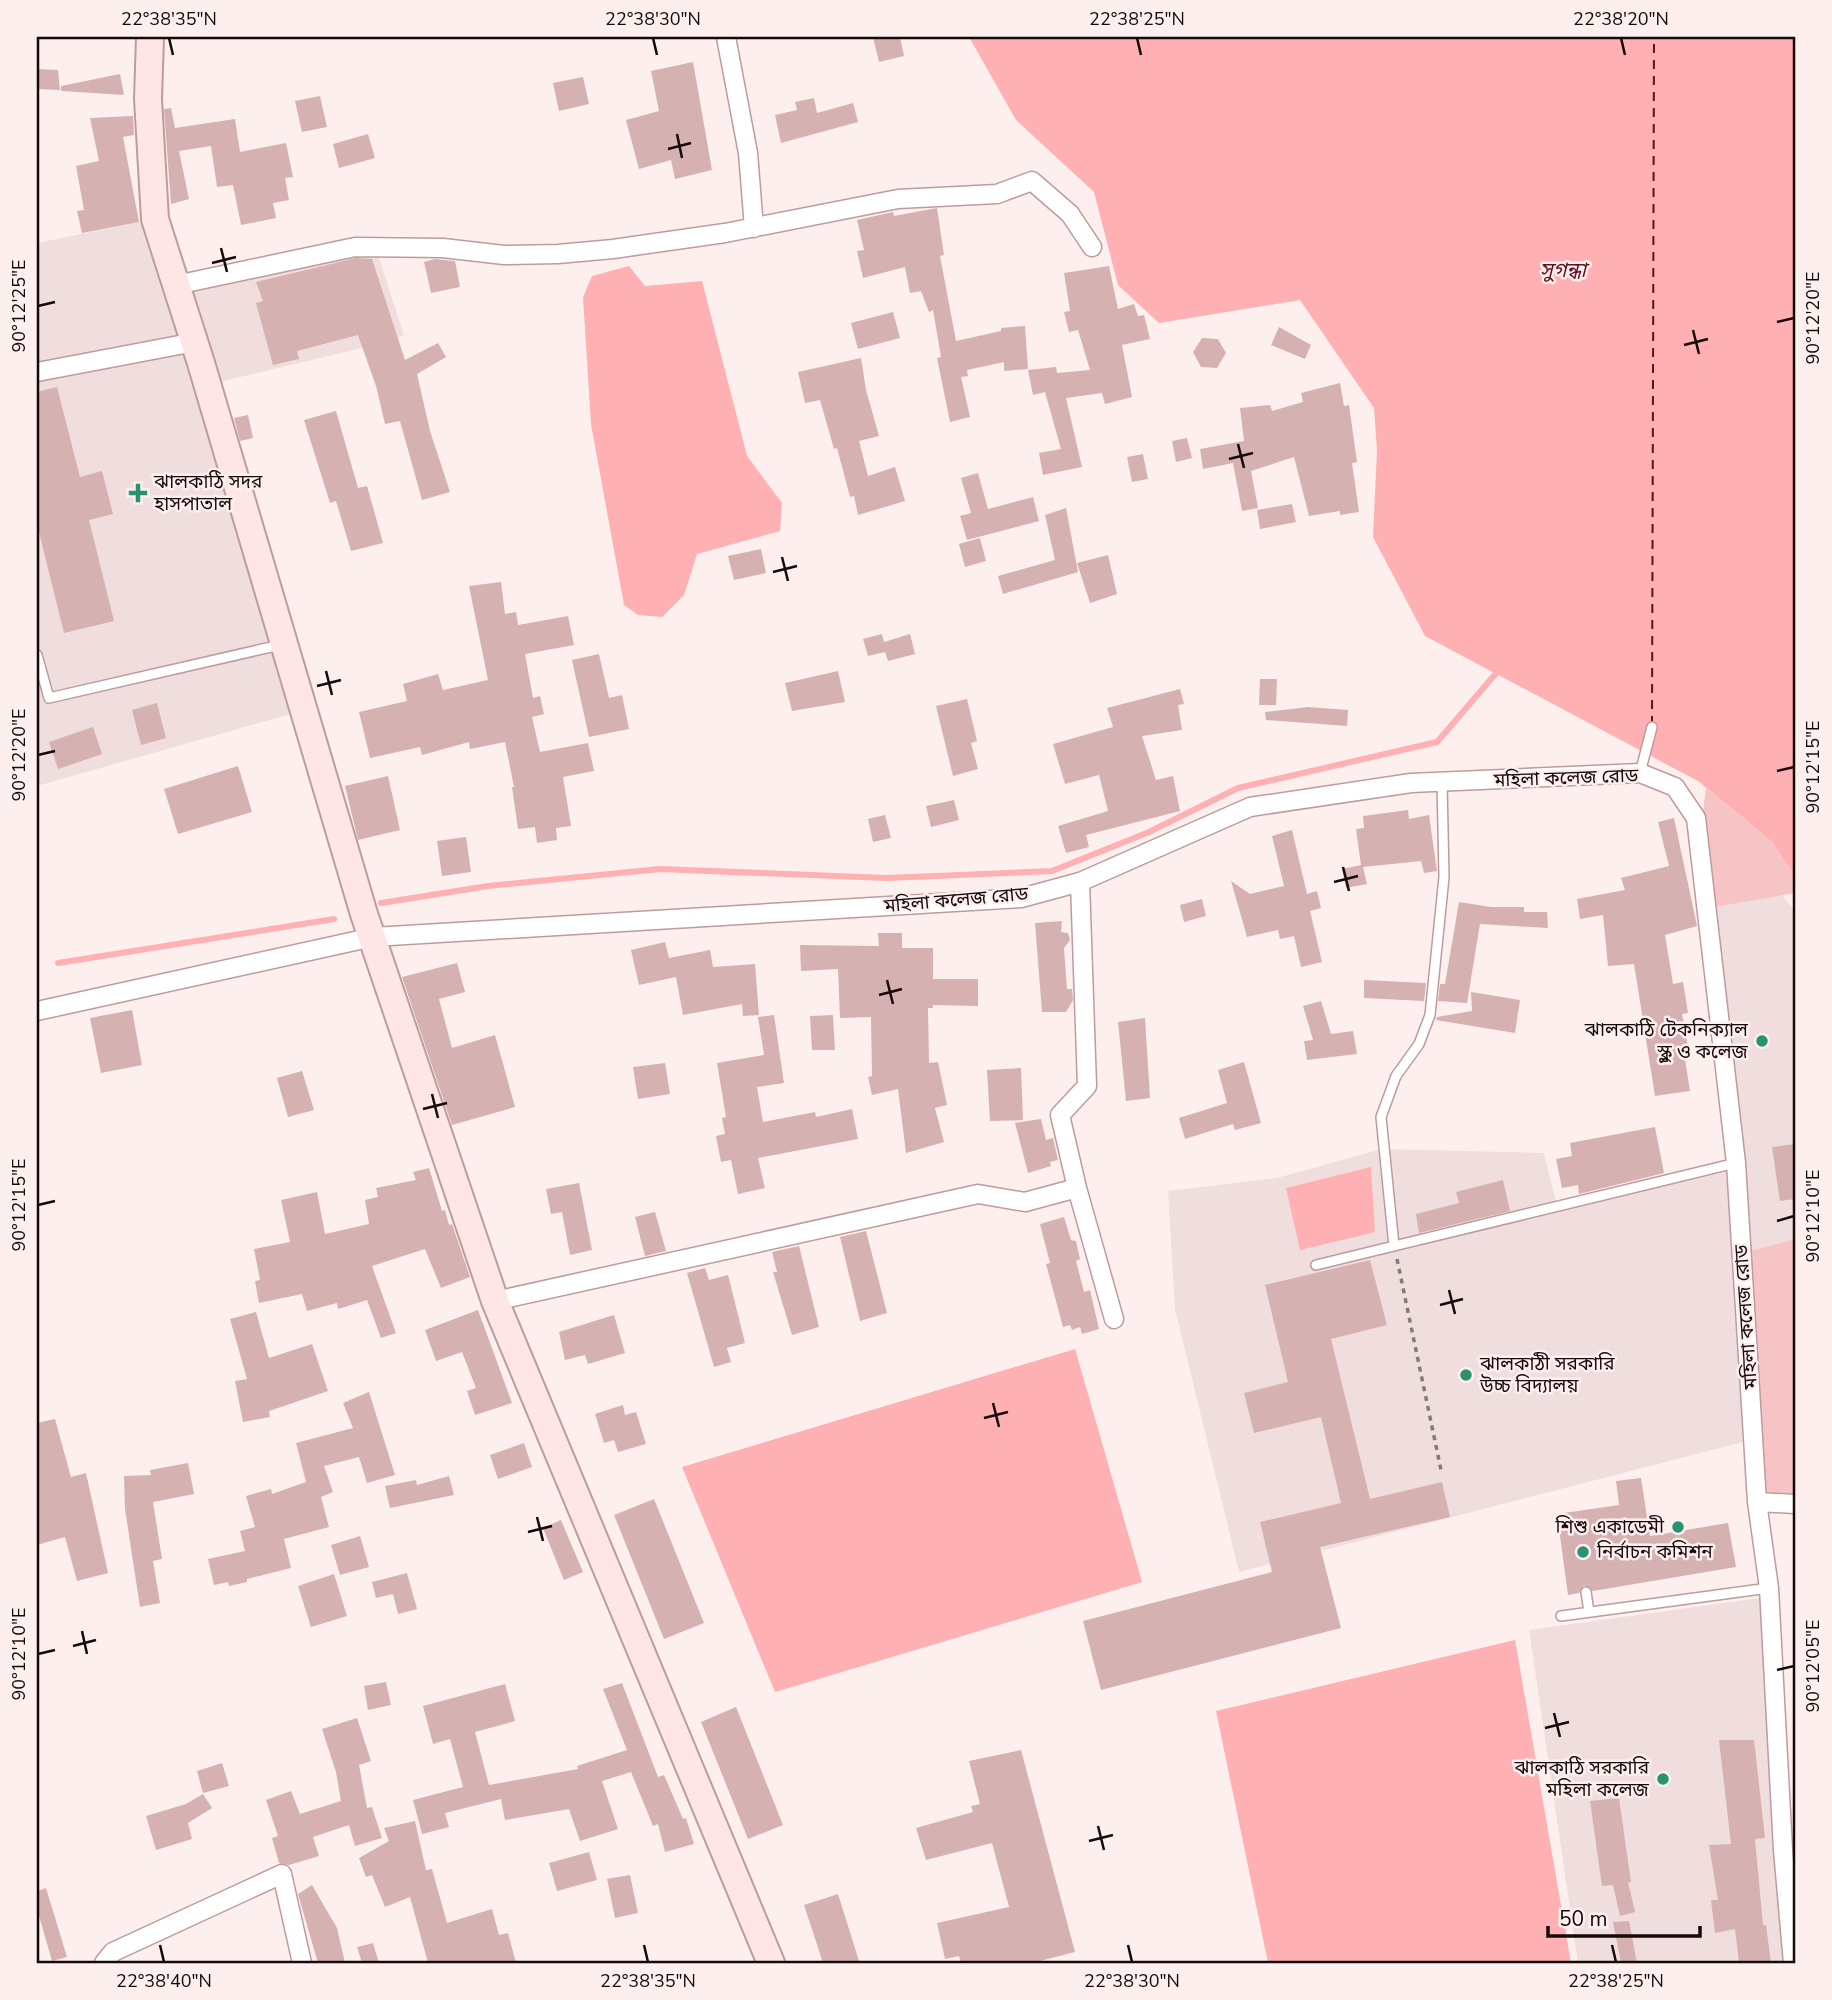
<svg xmlns="http://www.w3.org/2000/svg" width="1832" height="2000" font-family="'Nunito Sans','Noto Sans Bengali',sans-serif">
<rect width="100%" height="100%" fill="#feefef"/>
<!-- built -->
<path fill="#f0dddd" d="M155 219 304 710 37 786V243Z
M376 249 404 335 362 348 219 382 185 286Z
M1782 895 1795 911V1239L1749 1251 1715 907Z
M1382 1149 1544 1153 1558 1210 1731 1171 1743 1442 1239 1572 1175 1309 1168 1191 1277 1178Z
M1760 1598 1793 1963H1578L1529 1630Z"/>
<!-- green -->
<path fill="#f7c4c5" d="M1706 788 1771 841 1795 876V893L1715 907 1703 811Z
M1795 1239V1501L1765 1499 1749 1251Z"/>
<!-- water -->
<path fill="#feb0b2" d="M969 37H1795V876L1771 841 1698 781 1425 636 1373 537 1377 450 1374 408 1300 300 1159 323 1118 285 1094 192 1016 120Z
M629 266 645 286 702 281 747 456 782 503 780 531 697 554 684 595 662 617 638 615 624 605 591 424 583 297 592 276Z
M1371 1167 1375 1232 1300 1250 1286 1188Z
M1075 1349 1142 1582 775 1692 682 1467Z
M1515 1640 1571 1963H1268L1216 1711Z"/>
<g fill="none" stroke-linecap="round" stroke-linejoin="round">
<!-- stream -->
<path stroke="#feb0b2" stroke-width="6" d="M381 903 488 886 660 869 887 878 1052 871 1149 832 1238 788 1437 742 1497 672
M58 963 334 919"/>
<!-- ferry -->
<path stroke="#640f1f" stroke-width="2" stroke-dasharray="9 7" stroke-linecap="butt" d="M1652 725 1654 37"/>
</g>
<!-- building -->
<path fill="#d5b1b1" d="M873 37H900L904 56 879 62Z
M693 62 712 170 675 179 671 160 639 169 626 120 659 111 651 71Z
M38 69 58 70 60 90 37 89Z
M120 74 124 95 61 91V86Z
M583 77 589 104 559 111 553 83Z
M320 96 327 127 302 132 295 101Z
M814 98 817 113 853 103 858 122 781 143 775 115 797 110 795 102Z
M171 108 175 128 235 119 240 152 286 143 293 177 285 178 289 200 273 203 276 218 241 225 233 185 217 187 211 146 179 151 189 199 171 204 164 109Z
M133 116 134 135 123 137 139 222 82 233 77 211 84 210 76 166 99 161 90 118Z
M368 134 375 158 339 168 333 144Z
M937 208 944 255 940 256 956 341 1001 331V328L1025 326 1028 369 1004 371V362L967 370 968 376 961 377 970 417 950 422 937 358 941 357 933 310 929 312 921 291 910 293 905 267 863 278 857 251 864 250 857 220 893 212 894 216Z
M356 258 372 259 405 360 438 343 446 357 417 374 430 431 450 492 422 500 400 421 385 424 376 386 358 335 297 351 299 359 273 365 256 303 263 301 256 282Z
M435 259 455 261 460 287 431 293 424 262Z
M1109 266 1118 309 1134 304 1138 316 1144 315 1150 339 1122 345 1132 397 1105 404 1102 393 1066 398 1082 467 1043 475 1039 453 1061 449 1045 392 1033 395 1028 370 1056 367 1057 373 1090 370 1078 330 1069 332 1064 312 1070 311 1064 273Z
M893 312 900 338 858 349 851 323Z
M1279 327 1311 345 1305 359 1271 345Z
M1202 338 1218 339 1226 353 1217 368 1201 367 1193 352Z
M861 358 866 390 879 436 859 441 868 476 895 467 905 501 858 515 854 496 850 497 837 448 834 449 820 400 805 403 798 372Z
M1340 383 1344 406 1349 405 1357 462 1352 463 1359 512 1340 515V511L1309 516 1294 457 1251 471 1258 508 1242 511 1233 463 1203 469 1200 449 1244 441 1240 408 1270 405 1272 411 1303 402 1301 393Z
M57 387 80 477 102 471 113 514 89 520 114 621 64 633 39 532 37 533V392Z
M336 411 358 488 367 486 383 543 351 551 336 501 330 503 304 420Z
M248 415 253 438 240 441 234 418Z
M1187 438 1192 458 1176 462 1172 441Z
M1143 454 1148 479 1132 482 1127 457Z
M978 473 988 509 1033 497 1039 521 967 540 960 516 971 513 961 478Z
M1292 504 1296 522 1260 529 1257 510Z
M1066 508 1078 572 1003 594 998 576 1055 560 1045 515Z
M980 538 986 561 965 567 959 544Z
M761 549 766 573 734 580 728 556Z
M1108 555 1117 594 1090 603 1077 563Z
M501 582 505 614 516 612 518 625 568 616 574 645 525 654 533 698 540 696 544 714 532 717 540 752 588 743 594 771 563 777 571 826 556 828 557 840 537 843 535 827 518 829 512 787H514L505 742 470 749 469 742 422 755 420 747 370 758 359 712 407 701 403 684 438 674 443 690 488 680 469 586Z
M882 634 884 642 910 634 915 654 888 661 885 652 868 656 863 639Z
M599 654 609 698 622 695 629 729 589 737 572 660Z
M838 671 845 702 792 711 785 683Z
M1260 679H1277L1276 705H1259Z
M1180 689 1184 704 1178 705 1182 730 1142 736 1156 780 1173 776 1180 811 1086 835 1089 847 1066 853 1058 826 1108 811 1099 775 1065 784 1053 744 1113 727 1107 708Z
M967 699 977 741 971 743 978 769 953 776 936 706Z
M157 703 166 738 141 745 132 710Z
M1308 707 1348 710 1347 726 1266 720 1265 712Z
M93 727 102 754 58 769 49 742Z
M238 766 252 812 178 834 164 789Z
M388 776 400 830 358 840 345 786Z
M954 800 959 820 931 827 926 806Z
M1408 810 1409 819 1429 815 1437 871 1424 873 1421 861 1363 867 1367 884 1346 888 1342 869 1361 865 1356 829 1364 828 1363 816Z
M885 815 891 838 873 842 868 819Z
M1674 818 1697 926 1665 935 1673 984 1683 982 1688 1013 1682 1014 1689 1052 1684 1053 1690 1091 1655 1096 1634 964 1608 966 1603 915 1580 919 1577 899 1625 890 1621 878 1669 866 1658 822Z
M1292 830 1307 894 1317 891 1321 908 1310 911 1322 962 1301 967 1294 936 1280 939 1278 930 1247 937 1231 881 1250 894 1284 886 1272 836Z
M466 837 471 872 442 876 437 841Z
M1202 899 1206 916 1184 922 1180 905Z
M1459 902 1491 907H1524V912H1547L1548 928 1480 924 1467 1003 1438 1001 1440 984H1445Z
M1062 921 1061 932 1068 933 1070 940 1064 948 1067 989H1072L1073 1000 1066 1012H1042L1035 923Z
M878 933H902V948H933V979H978V1006L933 1005V1008H928L929 1063 938 1062 947 1105 935 1108 944 1142 906 1153 898 1089 872 1095 868 1077 872 1076 871 1017 840 1018 838 969 801 971 800 945 879 946Z
M665 942 669 958 710 950 713 967 755 964 759 1015 743 1016 742 1004 683 1015 676 977 639 985 631 950Z
M457 963 465 992 439 999 452 1048 495 1035 515 1107 452 1125 402 977Z
M1364 980 1426 983 1424 1001 1364 998Z
M1471 992 1520 1000 1515 1033 1436 1020 1437 1017 1472 1011Z
M1321 1001 1331 1034 1353 1031 1357 1054 1307 1060 1304 1041 1313 1040 1303 1006Z
M132 1010 142 1065 101 1073 90 1018Z
M774 1015 784 1083 757 1087 763 1122 815 1112 816 1117 852 1109 858 1139 758 1158 765 1188 738 1194 731 1160 721 1162 716 1136 725 1134 722 1118 726 1117 717 1063 764 1055 758 1017Z
M833 1015 835 1050H812L810 1016Z
M1145 1018 1150 1098 1126 1101 1118 1022Z
M1244 1062 1261 1123 1235 1130 1233 1124 1185 1139 1179 1118 1227 1103 1218 1070Z
M665 1063 670 1094 638 1099 633 1067Z
M1021 1068 1023 1120 990 1121 987 1070Z
M302 1071 314 1110 288 1117 277 1078Z
M1041 1119 1046 1140 1053 1138 1058 1160 1050 1162 1051 1166 1028 1173 1015 1123Z
M1655 1127 1664 1173 1579 1194 1578 1185 1562 1188 1556 1159 1572 1156 1570 1143Z
M1795 1144V1199L1780 1201 1772 1147Z
M429 1168 442 1211 445 1210 449 1225 452 1224 470 1277 441 1288 425 1249 372 1266 396 1333 381 1338 367 1300 338 1309 337 1303 307 1311 302 1294 259 1303 255 1281 260 1280 254 1249 290 1242 281 1200 317 1192 325 1234 369 1224 365 1200 378 1197 376 1188 416 1180 413 1172Z
M1503 1180 1510 1211 1419 1233 1416 1214 1459 1203 1456 1192Z
M579 1183 592 1250 570 1255 562 1212 551 1214 546 1189Z
M655 1212 666 1251 645 1256 635 1217Z
M1064 1217 1071 1240 1076 1241 1080 1259 1076 1261 1084 1292 1090 1290 1099 1329 1082 1334 1080 1327 1072 1330 1070 1325 1063 1327 1046 1264 1050 1263 1040 1224Z
M866 1231 887 1313 860 1321 840 1237Z
M799 1246 819 1327 792 1335 773 1272H777L772 1252Z
M1370 1260 1387 1325 1331 1339 1370 1499 1442 1482 1450 1517 1320 1547 1341 1628 1101 1690 1083 1621 1272 1572 1260 1522 1341 1503 1321 1417 1254 1433 1244 1393 1288 1382 1265 1285Z
M705 1268 709 1280 728 1275 745 1343 727 1348 731 1362 714 1367 687 1273Z
M478 1310 512 1403 475 1415 467 1391 476 1388 462 1352 436 1361 425 1330Z
M256 1312 269 1358 312 1344 328 1391 269 1411 270 1417 243 1422 235 1381 247 1379 230 1319Z
M614 1315 625 1353 588 1364 585 1355 565 1360 559 1332Z
M369 1392 395 1475 367 1483 359 1457 324 1466 333 1492 321 1497 329 1527 284 1539 291 1568 247 1579V1582L229 1586 228 1582 214 1585 208 1559 245 1551 240 1531 255 1527 246 1496 271 1489 272 1494 306 1482 296 1443 353 1428 343 1403Z
M623 1405 625 1415 636 1412 646 1444 618 1452 614 1440 604 1443 595 1414Z
M55 1419 71 1477 86 1473 108 1573 77 1581 65 1537 37 1545V1423Z
M524 1443 532 1467 498 1479 490 1455Z
M188 1463 194 1494 153 1502 162 1559 153 1561 160 1603 140 1607 125 1509 124 1476 151 1475 150 1470Z
M449 1476 454 1495 390 1508 385 1486 416 1480 417 1485Z
M1641 1478 1650 1536 1728 1523 1736 1567 1593 1591 1584 1585 1579 1593 1568 1595 1557 1514 1619 1505 1616 1481Z
M654 1499 704 1623 664 1639 614 1515Z
M561 1520 583 1572 564 1580 543 1528Z
M360 1536 369 1567 340 1575 331 1545Z
M407 1573 417 1609 398 1614 393 1594 376 1598 372 1582Z
M334 1574 347 1616 311 1627 298 1586Z
M386 1682 391 1705 368 1710 364 1686Z
M622 1683 658 1777 664 1775 683 1819 686 1818 694 1844 665 1852 658 1824 653 1826 631 1772 602 1781 618 1829 580 1841 569 1809 505 1820 501 1799 445 1813 449 1827 422 1834 413 1800 463 1787 450 1739 433 1744 423 1706 505 1684 515 1721 475 1732 489 1785 578 1769 577 1766 627 1750 603 1689Z
M736 1707 783 1825 748 1839 701 1722Z
M357 1718 371 1761 359 1765 367 1808 372 1807 382 1838 355 1846 349 1825 313 1837 319 1856 289 1865 279 1863 272 1838 278 1836 266 1800 291 1791 300 1814 341 1801 336 1772 322 1729Z
M1719 1740H1754L1765 1838 1755 1839 1763 1925H1766L1771 1963H1739L1735 1929 1715 1933 1711 1900H1718L1709 1845 1731 1844Z
M1021 1750 1075 1952 1032 1963H961L959 1956 945 1959 937 1923 1009 1907 992 1843 926 1860 916 1828 973 1812 971 1806 980 1804 969 1761Z
M222 1763 229 1786 203 1793 197 1771Z
M203 1794 212 1808 188 1823 192 1839 156 1850 146 1816 186 1804Z
M1619 1798 1631 1882H1628L1635 1912 1620 1916 1613 1885 1602 1886 1590 1801Z
M415 1821 426 1870 432 1869 447 1923 492 1909 499 1935 508 1933 516 1963H428L410 1897 385 1907 372 1875 366 1877 359 1858 389 1841 384 1828Z
M589 1852 597 1880 557 1891 549 1863Z
M630 1875 638 1913 615 1918 607 1879Z
M312 1885 337 1928 345 1963H318L298 1894Z
M46 1888 67 1957 52 1961 37 1909V1891Z
M838 1894 859 1961 823 1963 804 1905Z
M1629 1921 1637 1963H1621L1613 1922Z
M373 1943 379 1963H362L357 1947Z"/>
<g fill="none" stroke-linecap="round" stroke-linejoin="round">
<defs>
<path id="lane" d="M37 655 49 698 280 645
M1640 773 1652 727
M1442 783 1444 877 1430 1015 1419 1044 1396 1076 1381 1117 1394 1246 1736 1163
M1316 1265 1394 1246
M1586 1592 1589 1612
M1561 1616 1769 1588"/>
<path id="street" d="M726 37 748 153 754 228
M176 285 355 247 443 248 504 255 558 254 613 249 725 233 898 199 997 194 1032 181 1070 214 1092 247
M37 372 195 342
M37 1011 373 937 1021 898 1080 882 1250 807 1411 783 1640 773 1675 787 1696 818 1736 1163 1757 1502 1769 1588 1783 1850 1793 1963
M1077 1188 1060 1115 1087 1086 1080 882
M495 1301 978 1194 1025 1202 1077 1188 1114 1319
M1757 1502 1795 1504
M104 1963 113 1952 282 1874 302 1963"/>
<path id="secondary" d="M150 37 148 99 155 219 201 363 364 914 495 1301 771 1963"/>
</defs>
<!-- lane casing -->
<use href="#lane" stroke="#be9b9c" stroke-width="12"/>
<!-- street casing -->
<use href="#street" stroke="#be9b9c" stroke-width="21"/>
<!-- secondary casing -->
<use href="#secondary" stroke="#be9b9c" stroke-width="30"/>
<!-- path -->
<path stroke="#877979" stroke-width="3.5" stroke-dasharray="5 5" stroke-linecap="butt" d="M1397 1259 1441 1470"/>
<!-- lane -->
<use href="#lane" stroke="#fff" stroke-width="9"/>
<!-- street -->
<use href="#street" stroke="#fff" stroke-width="18"/>
<!-- secondary -->
<use href="#secondary" stroke="#fee6e7" stroke-width="26"/>
</g>
<!-- ticks -->
<path fill="none" stroke="#150909" stroke-width="2.5" d="M169 38 173 55M653 38 657 55M1137 38 1141 55M1621 38 1625 55M677 134 682 158M668 149 691 143M221 248 227 272M212 263 236 257M38 306 55 302M1777 322 1794 318M1693 330 1699 354M1684 345 1708 339M1238 444 1244 468M1229 459 1253 453M782 557 788 581M773 572 797 566M326 671 332 695M317 686 341 680M38 755 55 751M1777 771 1794 767M1343 867 1349 891M1334 882 1358 876M887 980 893 1004M879 995 902 989M432 1094 438 1118M423 1109 447 1103M38 1205 55 1201M1777 1221 1794 1216M1449 1290 1455 1314M1440 1305 1463 1299M993 1403 999 1427M984 1418 1008 1412M537 1517 543 1541M528 1532 552 1526M82 1631 87 1654M73 1646 96 1640M38 1654 55 1650M1777 1670 1794 1666M1554 1713 1560 1737M1545 1728 1569 1722M1098 1826 1104 1850M1089 1841 1113 1835M160 1945 164 1962M644 1945 648 1962M1128 1945 1132 1962M1612 1945 1616 1962"/>
<!-- markers -->
<g fill="#289271" stroke="#feefef" stroke-width="2.5">
<path d="M134.5 482.5h7v7h7v7h-7v7h-7v-7h-7v-7h7z"/>
<circle cx="1762" cy="1041" r="7"/>
<circle cx="1466" cy="1375" r="7"/>
<circle cx="1678" cy="1527" r="7"/>
<circle cx="1583" cy="1552" r="7"/>
<circle cx="1663" cy="1779" r="7"/>
</g>
<g text-anchor="middle" dominant-baseline="central" stroke-width="5" stroke-linejoin="round" paint-order="stroke">
<!-- poi labels -->
<g font-size="19" fill="#150909" stroke="#feefef" text-anchor="start">
<text x="154" y="482">ঝালকাঠি সদর<tspan x="154" dy="22">হাসপাতাল</tspan></text>
<text x="1748" y="1030" text-anchor="end">ঝালকাঠি টেকনিক্যাল<tspan x="1748" dy="22">স্কুল ও কলেজ</tspan></text>
<text x="1480" y="1364">ঝালকাঠী সরকারি<tspan x="1480" dy="22">উচ্চ বিদ্যালয়</tspan></text>
<text x="1664" y="1527" text-anchor="end">শিশু একাডেমী</text>
<text x="1597" y="1552">নির্বাচন কমিশন</text>
<text x="1649" y="1768" text-anchor="end">ঝালকাঠি সরকারি<tspan x="1649" dy="22">মহিলা কলেজ</tspan></text>
</g>
<!-- street labels -->
<g font-size="19" fill="#150909" stroke="#feefef">
<text transform="translate(1566 778) rotate(-2)">মহিলা কলেজ রোড</text>
<text transform="translate(956 900) rotate(-5)">মহিলা কলেজ রোড</text>
<text transform="translate(1746 1317) rotate(-94)">মহিলা কলেজ রোড</text>
</g>
<!-- water labels -->
<g font-size="21" font-style="italic" fill="#640f1f" stroke="#feefef">
<text x="1563" y="270">সুগন্ধা</text>
</g>
</g>
<!-- border -->
<rect width="1832" height="2000" fill="none" stroke="#feefef" stroke-width="77"/>
<!-- scale -->
<path d="M1548 1926v10h152v-10" fill="none" stroke="#150909" stroke-width="3.5"/>
<text x="1559" y="1926" font-size="21" fill="#150909" stroke="#feefef" stroke-width="5" paint-order="stroke">50 m</text>
<rect x="38" y="38" width="1756" height="1924" fill="none" stroke="#150909" stroke-width="2.5"/>
<g font-size="18" text-anchor="middle" fill="#150909">
<text x="169" y="25">22°38'35"N</text>
<text x="653" y="25">22°38'30"N</text>
<text x="1137" y="25">22°38'25"N</text>
<text x="1621" y="25">22°38'20"N</text>
<text transform="translate(19 306) rotate(-90)" y="6">90°12'25"E</text>
<text transform="translate(1813 318) rotate(-90)" y="6">90°12'20"E</text>
<text transform="translate(19 755) rotate(-90)" y="6">90°12'20"E</text>
<text transform="translate(1813 767) rotate(-90)" y="6">90°12'15"E</text>
<text transform="translate(19 1205) rotate(-90)" y="6">90°12'15"E</text>
<text transform="translate(1813 1216) rotate(-90)" y="6">90°12'10"E</text>
<text transform="translate(19 1654) rotate(-90)" y="6">90°12'10"E</text>
<text transform="translate(1813 1666) rotate(-90)" y="6">90°12'05"E</text>
<text x="164" y="1987">22°38'40"N</text>
<text x="648" y="1987">22°38'35"N</text>
<text x="1132" y="1987">22°38'30"N</text>
<text x="1616" y="1987">22°38'25"N</text>
</g>
</svg>
